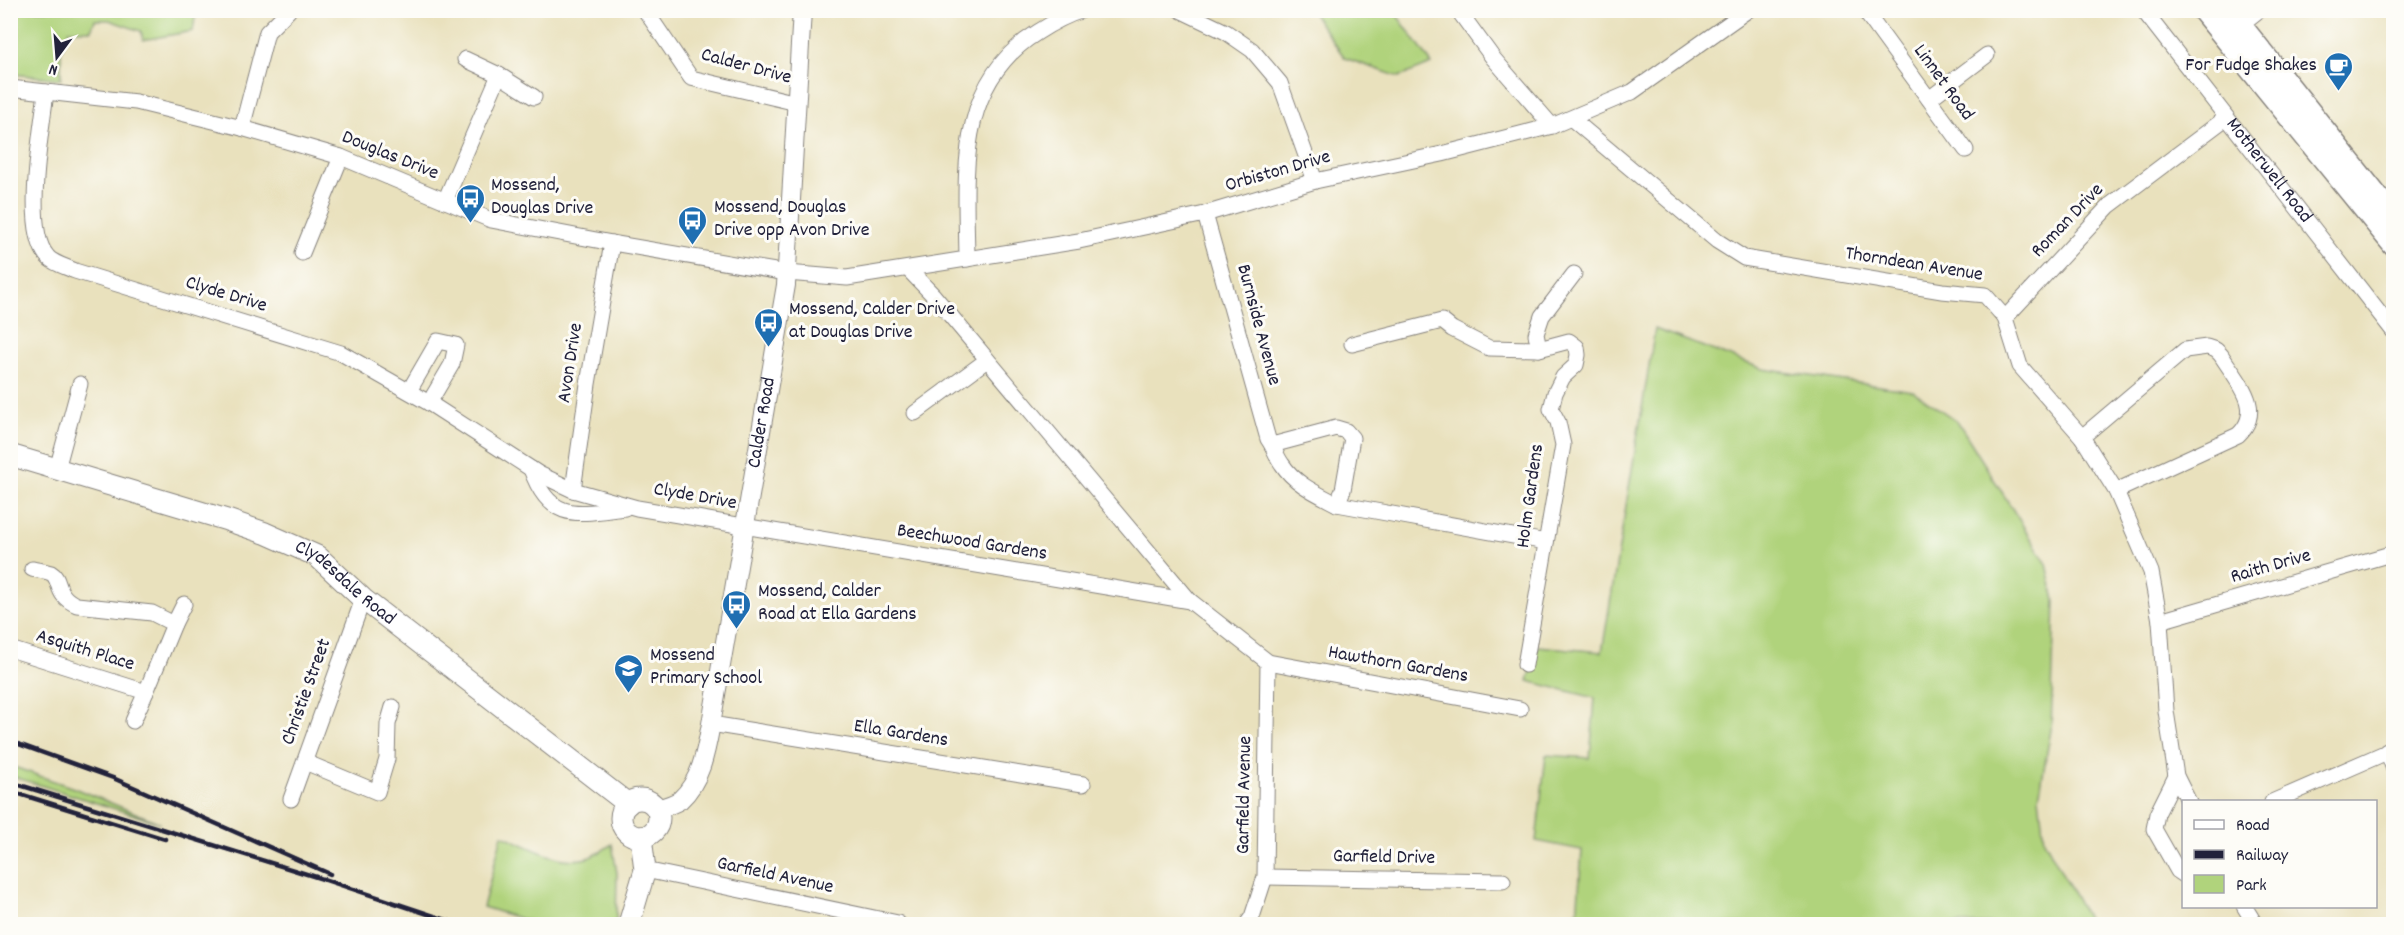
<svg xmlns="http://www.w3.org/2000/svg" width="2404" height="935" font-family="Dekko,sans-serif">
<rect width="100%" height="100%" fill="#fdfcf7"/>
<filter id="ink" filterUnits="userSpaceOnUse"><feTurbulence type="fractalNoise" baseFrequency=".0167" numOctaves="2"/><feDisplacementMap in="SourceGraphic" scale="12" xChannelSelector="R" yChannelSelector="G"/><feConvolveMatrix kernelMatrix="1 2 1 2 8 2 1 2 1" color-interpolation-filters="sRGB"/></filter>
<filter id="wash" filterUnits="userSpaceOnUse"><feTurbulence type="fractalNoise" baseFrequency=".008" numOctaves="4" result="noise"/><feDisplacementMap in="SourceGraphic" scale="24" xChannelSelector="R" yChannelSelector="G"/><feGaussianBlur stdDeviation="1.35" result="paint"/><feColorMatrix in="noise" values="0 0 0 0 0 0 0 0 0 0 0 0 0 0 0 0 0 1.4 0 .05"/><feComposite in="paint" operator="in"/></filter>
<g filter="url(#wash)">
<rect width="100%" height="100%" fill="#e9e1bd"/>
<!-- green -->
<path fill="#b0d37c" stroke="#697a5c" stroke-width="1.5" d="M11 10H196V11L193 31 143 40 141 31 109 20H95L91 30H69L61 51V79L11 74Z
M1311 11H1394L1432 64 1399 77 1345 58Z
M1655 329 1763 369 1913 391 1958 422 2047 564 2055 600 2051 730 2039 797 2044 840 2090 924H1536V919L1577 916 1582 850 1536 841 1546 755 1590 758 1595 698 1528 681 1538 646 1602 652Z
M11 766 74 788 160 823 11 776Z
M502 835C527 845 559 866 587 858 596 856 604 849 612 844L617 873 616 924H538L483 907Z"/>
</g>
<g filter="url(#ink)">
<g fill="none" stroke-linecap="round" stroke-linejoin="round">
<defs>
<g id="minor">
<path d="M645 10 691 78 797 103"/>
<path d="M1180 10 1226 32 1252 50 1280 83 1315 181"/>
<path d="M1458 10 1493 58 1552 126"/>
<path d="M1864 10 1966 150"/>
<path id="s1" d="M2143 10 2394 332"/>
<path d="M2240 25 2259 10"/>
<path d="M465 59 499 75 534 97"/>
<path d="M10 88 136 102 242 128 341 157 491 220 612 243 787 273 847 278 1079 241 1205 214 1315 181 1442 154 1552 126 1632 92 1748 10"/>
<path d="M46 92C42 129 23 228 47 256 52 263 67 267 75 271L341 353 429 403 539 474 573 490 637 508 1190 601 1268 662 1520 709"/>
<path d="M1929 99 1987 55"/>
<path d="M1572 119 1717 241 1744 258 1942 291 1985 295 2005 318 2020 366 2082 437 2116 491 2151 572 2160 621 2166 711 2176 776 2189 802"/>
<path d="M242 128 267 32 289 10"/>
<path d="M445 201 499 75"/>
<path d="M1205 214 1268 439C1274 447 1276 456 1282 464 1295 484 1316 493 1337 504L1546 542"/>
<path d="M302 253 341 157"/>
<path d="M967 259C966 174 955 83 1038 32 1052 23 1067 15 1083 10"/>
<path d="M908 269 934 296 1190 601"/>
<path d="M2005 318 2109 206 2226 118"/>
<path d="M1352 344 1442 321 1452 329 1489 348 1539 349 1569 341 1577 347 1578 355 1576 365 1563 377 1555 393 1551 409 1558 422 1563 445 1525 665"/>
<path d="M1539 349 1536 334 1542 316 1574 274"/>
<path d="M409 391 438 341 456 345 452 364 429 403"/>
<path d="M915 413 987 360"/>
<path d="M2082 437 2185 350 2207 347 2216 350 2221 355C2237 381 2266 409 2238 435L2116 491"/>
<path d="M1272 445 1336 428 1346 431 1352 438 1343 490 1337 504"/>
<path d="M57 469 80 384"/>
<path d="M531 469C550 523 577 514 625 508"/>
<path d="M573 490 588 384 612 243"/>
<path d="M2160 621 2394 553"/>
<path d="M174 624 184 604"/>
<path d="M10 649 146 692 174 624 152 613 77 605C54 596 62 579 51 573 46 571 38 570 32 569"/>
<path d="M133 721 146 692"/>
<path d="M711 724 1083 784"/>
<path d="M2387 751 2394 769"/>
<path d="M305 762 377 792 387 759 388 724 393 707"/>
<path d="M2176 776 2157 814 2154 829 2178 871 2184 875"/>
<path d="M291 799 363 599"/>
<path d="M2272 802 2394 749"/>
<path d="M645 870 898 923"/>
<path d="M1265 877 1503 881"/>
<path d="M2244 906 2255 924"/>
<path d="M1247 924 1252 917 1265 877 1268 662"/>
</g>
<g id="tertiary">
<path id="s2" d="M657 809C664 807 674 804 680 800 701 781 706 751 711 724L786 285 802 10"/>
</g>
<g id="secondary">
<path id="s3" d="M10 455 227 520 265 533 317 556 363 599 628 804"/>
<circle cx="640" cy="818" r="19"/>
<path d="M629 924 645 870 641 837"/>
</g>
<path id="primary" d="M2203 10 2394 245
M2228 10 2394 218"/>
</defs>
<!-- minor casing -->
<use href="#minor" stroke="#86827c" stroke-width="17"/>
<!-- tertiary casing -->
<use href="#tertiary" stroke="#86827c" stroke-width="20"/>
<!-- secondary casing -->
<use href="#secondary" stroke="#86827c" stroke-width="23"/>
<!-- primary casing -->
<use href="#primary" stroke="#86827c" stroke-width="25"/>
<!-- minor -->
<use href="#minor" stroke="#fff" stroke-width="15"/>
<!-- tertiary -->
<use href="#tertiary" stroke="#fff" stroke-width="18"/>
<!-- secondary -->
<use href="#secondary" stroke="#fff" stroke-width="21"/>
<!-- primary -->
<use href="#primary" stroke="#fff" stroke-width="22"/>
<!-- rail -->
<path stroke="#22223b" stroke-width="4.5" d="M10 741 113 778 330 874
M10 782 326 880 458 924
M10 791 165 839"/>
</g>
</g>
<!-- icons -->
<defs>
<symbol id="cafe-pin" viewBox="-11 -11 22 30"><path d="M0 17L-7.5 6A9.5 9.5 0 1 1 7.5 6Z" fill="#1f6fb2" stroke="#fdfcf7"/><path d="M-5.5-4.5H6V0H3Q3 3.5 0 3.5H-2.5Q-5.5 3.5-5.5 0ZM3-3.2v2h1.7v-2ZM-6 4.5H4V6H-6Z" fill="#fff"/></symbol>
<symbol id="bus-pin" viewBox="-11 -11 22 30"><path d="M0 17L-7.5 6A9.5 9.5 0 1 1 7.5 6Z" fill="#1f6fb2" stroke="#fdfcf7"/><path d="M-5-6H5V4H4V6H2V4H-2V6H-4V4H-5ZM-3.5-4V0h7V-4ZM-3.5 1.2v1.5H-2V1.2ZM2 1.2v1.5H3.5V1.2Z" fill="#fff"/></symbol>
<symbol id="school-pin" viewBox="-11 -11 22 30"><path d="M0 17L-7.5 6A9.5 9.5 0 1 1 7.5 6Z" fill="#1f6fb2" stroke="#fdfcf7"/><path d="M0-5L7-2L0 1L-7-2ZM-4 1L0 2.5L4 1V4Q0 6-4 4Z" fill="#fff"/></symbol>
</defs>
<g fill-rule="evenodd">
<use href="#cafe-pin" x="2322" y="50" width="33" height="45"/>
<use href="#bus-pin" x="454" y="182" width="33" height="45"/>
<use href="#bus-pin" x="676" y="204" width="33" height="45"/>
<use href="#bus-pin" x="752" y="306" width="33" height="45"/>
<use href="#bus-pin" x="720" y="588" width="33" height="45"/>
<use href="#school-pin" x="612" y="652" width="33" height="45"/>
</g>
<g text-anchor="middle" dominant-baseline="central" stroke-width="6" stroke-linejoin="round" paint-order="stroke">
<!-- poi labels -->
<g font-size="20" fill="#22223b" stroke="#fdfcf7" text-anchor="start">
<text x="2317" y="66" text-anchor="end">For Fudge Shakes</text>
<text x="491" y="186">Mossend,<tspan x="491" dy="23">Douglas Drive</tspan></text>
<text x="714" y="208">Mossend, Douglas<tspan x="714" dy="23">Drive opp Avon Drive</tspan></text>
<text x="789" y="310">Mossend, Calder Drive<tspan x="789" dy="23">at Douglas Drive</tspan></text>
<text x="758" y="592">Mossend, Calder<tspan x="758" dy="23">Road at Ella Gardens</tspan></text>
<text x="650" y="656">Mossend<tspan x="650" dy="23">Primary School</tspan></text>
</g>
<!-- street labels -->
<g font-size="20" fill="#22223b" stroke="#fdfcf7">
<text transform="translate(746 67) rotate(15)">Calder Drive</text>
<text transform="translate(1943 83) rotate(54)">Linnet Road</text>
<text transform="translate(390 156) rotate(22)">Douglas Drive</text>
<text stroke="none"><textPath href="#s1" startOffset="204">Motherwell Road</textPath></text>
<text transform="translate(1278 172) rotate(-16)">Orbiston Drive</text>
<text transform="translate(2068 221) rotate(-46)">Roman Drive</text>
<text transform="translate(1914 265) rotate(9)">Thorndean Avenue</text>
<text transform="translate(226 295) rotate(17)">Clyde Drive</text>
<text transform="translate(1258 325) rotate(75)">Burnside Avenue</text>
<text transform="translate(571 363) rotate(-81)">Avon Drive</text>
<text stroke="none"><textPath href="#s2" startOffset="414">Calder Road</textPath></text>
<text transform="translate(1531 496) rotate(-82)">Holm Gardens</text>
<text transform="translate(695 497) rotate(10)">Clyde Drive</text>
<text transform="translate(972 543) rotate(9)">Beechwood Gardens</text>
<text transform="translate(2271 567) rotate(-16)">Raith Drive</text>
<text stroke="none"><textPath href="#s3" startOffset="362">Clydesdale Road</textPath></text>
<text transform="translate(85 651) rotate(17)">Asquith Place</text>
<text transform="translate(1398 665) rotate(10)">Hawthorn Gardens</text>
<text transform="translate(307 692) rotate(-70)">Christie Street</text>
<text transform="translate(901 734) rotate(9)">Ella Gardens</text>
<text transform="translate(1245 795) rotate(-89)">Garfield Avenue</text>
<text transform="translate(1384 858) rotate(1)">Garfield Drive</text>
<text transform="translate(775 876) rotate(12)">Garfield Avenue</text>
</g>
</g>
<!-- margin -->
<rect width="2404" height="935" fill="none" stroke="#fdfcf7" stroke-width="36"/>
<!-- legend -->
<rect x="2182" y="800" width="195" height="108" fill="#fdfcf7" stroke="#a5a5ac" stroke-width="1.5"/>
<rect x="2194" y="820" width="30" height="9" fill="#ffffff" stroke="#a5a5ac" stroke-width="1.5"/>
<text x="2236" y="830" font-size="18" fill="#22223b">Road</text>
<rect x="2194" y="850" width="30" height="9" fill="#22223b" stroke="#a5a5ac" stroke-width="1.5"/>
<text x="2236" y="860" font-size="18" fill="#22223b">Railway</text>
<rect x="2194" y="875" width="30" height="18" fill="#b0d37c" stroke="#a5a5ac" stroke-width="1.5"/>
<text x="2236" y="890" font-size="18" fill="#22223b">Park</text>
<!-- north arrow -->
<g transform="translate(57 57) rotate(196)" stroke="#fdfcf7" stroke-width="4.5" paint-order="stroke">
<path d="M0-4.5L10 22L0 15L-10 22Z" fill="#22223b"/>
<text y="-9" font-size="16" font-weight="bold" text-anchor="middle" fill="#22223b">N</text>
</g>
</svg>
